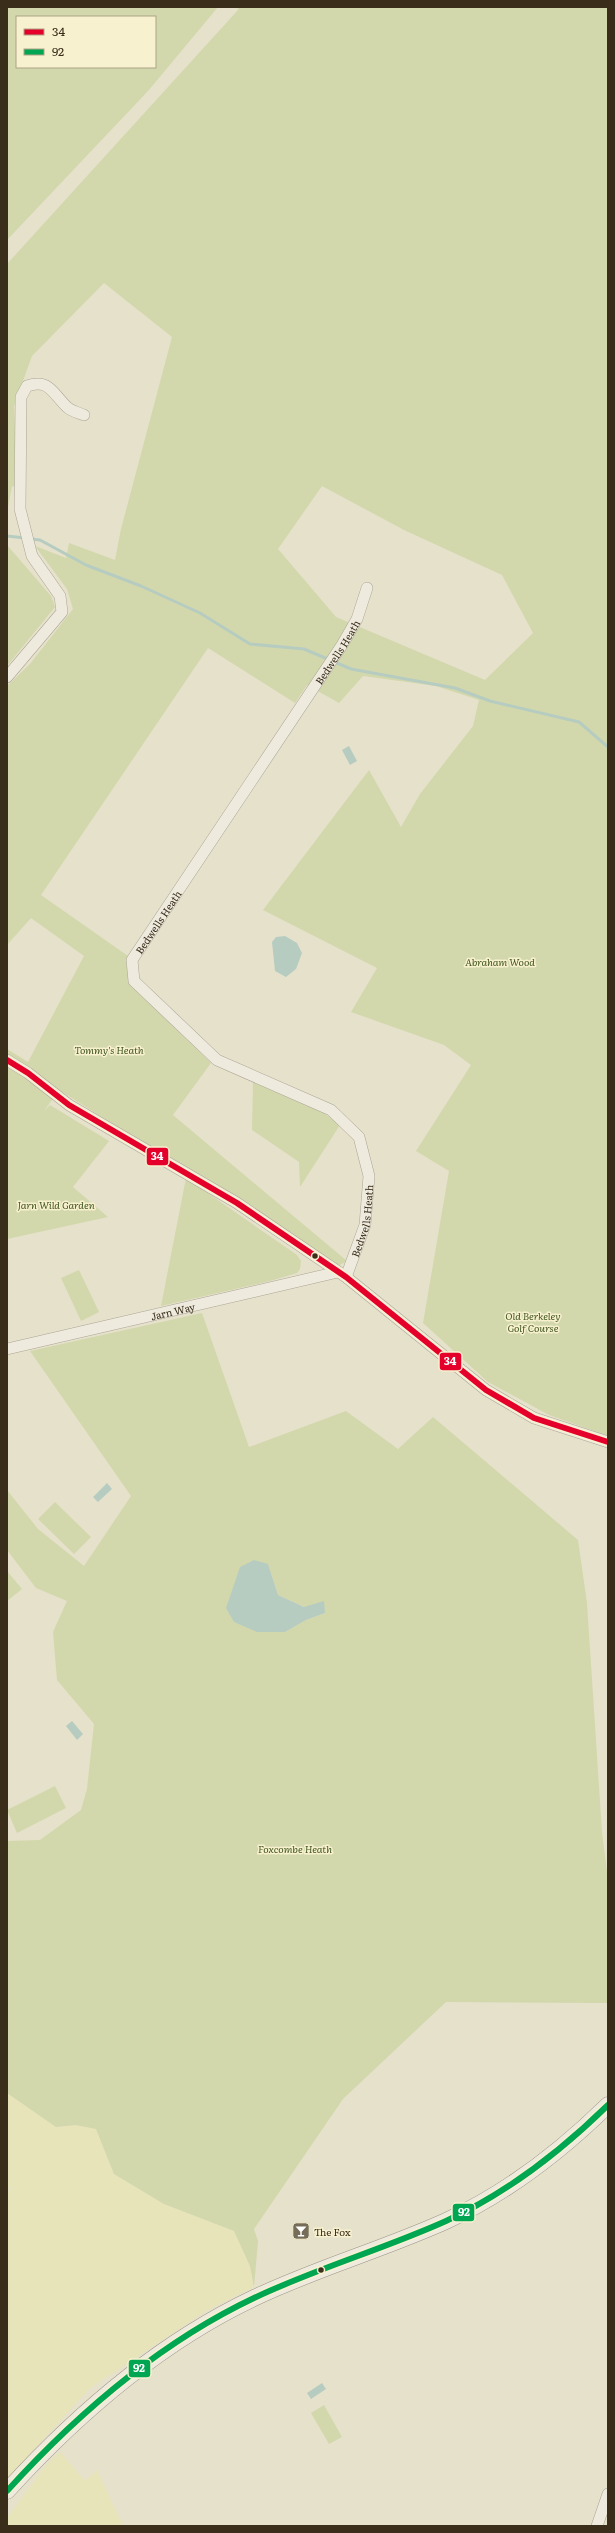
<svg xmlns="http://www.w3.org/2000/svg" width="615" height="2533" font-family="Literata,serif">
<rect width="100%" height="100%" fill="#e6e1cb"/>
<!-- farmland -->
<path fill="#e7e4b9" d="M7 2093 56 2127 76 2125 96 2129 114 2174 164 2204 234 2231 250 2266 254 2287 206 2311 89 2389 7 2479V2192L14 2186 7 2189Z
M60 2452 85 2481 97 2470 123 2526H7V2518L47 2464Z"/>
<!-- green -->
<path fill="#d2d8ac" fill-rule="evenodd" d="M7 7H218L148 91 7 240ZM17 17H155V67H17Z
M238 7H608V1436L549 1415 488 1382 423 1323 449 1171 416 1151 471 1065 444 1045 351 1012 377 968 263 910 369 770 401 827 420 794 473 726 479 700 436 686 363 676 339 703 307 685 295 703 208 648 41 895 128 956 129 978 133 987 211 1063 173 1115 347 1261 338 1266 59 1090 44 1111 50 1105 109 1141 73 1187 108 1217 7 1239V1049L28 1062 84 956 31 918 7 945V686L30 664 73 609 67 589 35 546 66 558 69 543 115 560 121 529 172 337 104 283 32 356 14 406 17 488 12 486 7 512V264L238 10ZM322 486 404 530 502 575 533 633 485 680 336 617 278 549Z
M7 545 51 596 55 607 7 666Z
M253 1081 313 1105 340 1125 300 1187 299 1162 252 1130Z
M186 1178 297 1255 301 1261 300 1269 297 1273 270 1281 161 1306Z
M79 1270 99 1312 81 1321 61 1278Z
M202 1313 249 1447 346 1411 398 1449 433 1417 578 1540 587 1603 602 1832 608 1880V2003L446 2002 343 2099 254 2229 258 2241 254 2287 250 2266 234 2231 164 2204 114 2174 96 2129 76 2125 56 2127 7 2093V1841L40 1840 81 1810 87 1789 94 1724 57 1680 53 1632 67 1601 36 1588 7 1550V1490L38 1529 84 1566 131 1496 30 1351ZM268 1564 278 1595 304 1607 325 1613 306 1620 285 1632Z
M55 1502 91 1537 74 1554 38 1519Z
M7 1571 22 1589 7 1601Z
M55 1786 66 1808 17 1833 7 1810Z
M324 2405 342 2437 329 2444 311 2413Z"/>
<!-- water -->
<path fill="#b6ccc1" d="M349 746 357 761 350 765 342 750Z
M285 936 297 943 302 953 296 969 286 977 275 971 272 942 276 937Z
M107 1483 112 1489 98 1502 93 1497Z
M254 1560 268 1564 278 1595 304 1607 324 1601 325 1613 306 1620 285 1632H257L234 1622 226 1608 240 1567Z
M72 1721 83 1734 77 1740 66 1726Z
M322 2383 326 2389 311 2399 307 2393Z"/>
<g fill="none" stroke-linecap="round" stroke-linejoin="round">
<!-- stream -->
<path stroke="#b6ccc1" stroke-width="3" d="M7 536 25 538
M31 539 40 540 86 565 141 586 200 613 250 644 304 649 351 669 455 688 490 701 579 722 608 747"/>
<defs>
<g id="street">
<path d="M7 677 62 612 60 596 32 556 20 509 21 397 27 386C49 378 53 394 67 407 71 411 79 413 84 415"/>
<path d="M7 1060 28 1073 69 1105 237 1203 346 1277 486 1390 534 1418 608 1442"/>
<path id="s1" d="M346 1277 365 1225 369 1176 359 1137 331 1110 217 1060 134 981 132 960 342 645 357 619 367 588"/>
<path id="s2" d="M7 1349 338 1272"/>
<path d="M597 2526 608 2494"/>
</g>
<path id="secondary" d="M7 2491C77 2414 159 2343 254 2298 317 2268 384 2249 446 2221 507 2193 561 2151 608 2105"/>
</defs>
<!-- street casing -->
<use href="#street" stroke="#aba595" stroke-width="12"/>
<!-- secondary casing -->
<use href="#secondary" stroke="#9b9584" stroke-width="17"/>
<!-- street -->
<use href="#street" stroke="#eeeadd" stroke-width="11"/>
<!-- secondary -->
<use href="#secondary" stroke="#eeeadd" stroke-width="16"/>
<defs>
<path id="bus-1" d="M7 1060 28 1073 69 1105 237 1203 346 1277 486 1390 534 1418 608 1442"/>
<path id="bus-2" d="M7 2491C77 2414 159 2343 254 2298 317 2268 384 2249 446 2221 507 2193 561 2151 608 2105"/>
</defs>
<!-- bus-1 casing -->
<use href="#bus-1" stroke="#f8f1cf" stroke-width="9"/>
<!-- bus-2 casing -->
<use href="#bus-2" stroke="#f8f1cf" stroke-width="9"/>
<!-- bus-1 -->
<use href="#bus-1" stroke="#e4002b" stroke-width="6"/>
<!-- bus-2 -->
<use href="#bus-2" stroke="#00a651" stroke-width="6"/>
</g>
<!-- icons -->
<defs>
<symbol id="bar-square" viewBox="-11 -11 22 22"><rect x="-9" y="-9" width="18" height="18" rx="4" fill="#766d59" stroke="#f8f1cf"/><path d="M-6-5H6L.8 .8V4.5H3.5V6h-7V4.5H-.8V.8Z" fill="#fff"/></symbol>
</defs>
<g fill-rule="evenodd">
<use href="#bar-square" x="291" y="2221" width="20" height="20"/>
</g>
<!-- markers -->
<g fill="#3a2e1b" stroke="#f8f1cf" stroke-width="1.5">
<circle cx="315" cy="1256" r="3.5"/>
<circle cx="321" cy="2270" r="3.5"/>
</g>
<g text-anchor="middle" dominant-baseline="central" stroke-width="3" stroke-linejoin="round" paint-order="stroke">
<!-- street labels -->
<g font-size="10" fill="#3a2e1b" stroke="#f8f1cf">
<text stroke="none"><textPath href="#s1" startOffset="814">Bedwells Heath</textPath></text>
<text stroke="none"><textPath href="#s1" startOffset="490">Bedwells Heath</textPath></text>
<text stroke="none"><textPath href="#s1" startOffset="59">Bedwells Heath</textPath></text>
<text stroke="none"><textPath href="#s2" startOffset="170">Jarn Way</textPath></text>
</g>
<!-- park labels -->
<g font-size="10" font-style="italic" fill="#435820" stroke="#f8f1cf">
<text x="500" y="961">Abraham Wood</text>
<text x="109" y="1049">Tommy's Heath</text>
<text x="56" y="1204">Jarn Wild Garden</text>
<text x="533" y="1315">Old Berkeley<tspan x="533" dy="12">Golf Course</tspan></text>
<text x="295" y="1848">Foxcombe Heath</text>
</g>
<!-- poi labels -->
<g font-size="10" fill="#3a2e1b" stroke="#f8f1cf" text-anchor="start">
<text x="314" y="2231">The Fox</text>
</g>
</g>
<g stroke="#f8f1cf" stroke-width="1.5">
<rect x="146" y="1147" width="23" height="19" rx="4" fill="#e4002b"/>
<rect x="439" y="1352" width="23" height="19" rx="4" fill="#e4002b"/>
<rect x="452" y="2203" width="23" height="19" rx="4" fill="#00a651"/>
<rect x="128" y="2359" width="23" height="19" rx="4" fill="#00a651"/>
</g>
<g font-size="11" text-anchor="middle" font-weight="bold" fill="#fff">
<text x="157" y="1160">34</text>
<text x="450" y="1365">34</text>
<text x="464" y="2216">92</text>
<text x="139" y="2372">92</text>
</g>
<!-- border -->
<rect width="615" height="2533" fill="none" stroke="#3a2e1b" stroke-width="16"/>
<!-- legend -->
<rect x="16" y="16" width="140" height="52" fill="#f8f1cf" stroke="#aca387"/>
<rect x="24" y="29" width="20" height="6" fill="#e4002b" stroke="#aca387"/>
<text x="52" y="36" font-size="12" fill="#3a2e1b">34</text>
<rect x="24" y="49" width="20" height="6" fill="#00a651" stroke="#aca387"/>
<text x="52" y="56" font-size="12" fill="#3a2e1b">92</text>
</svg>
